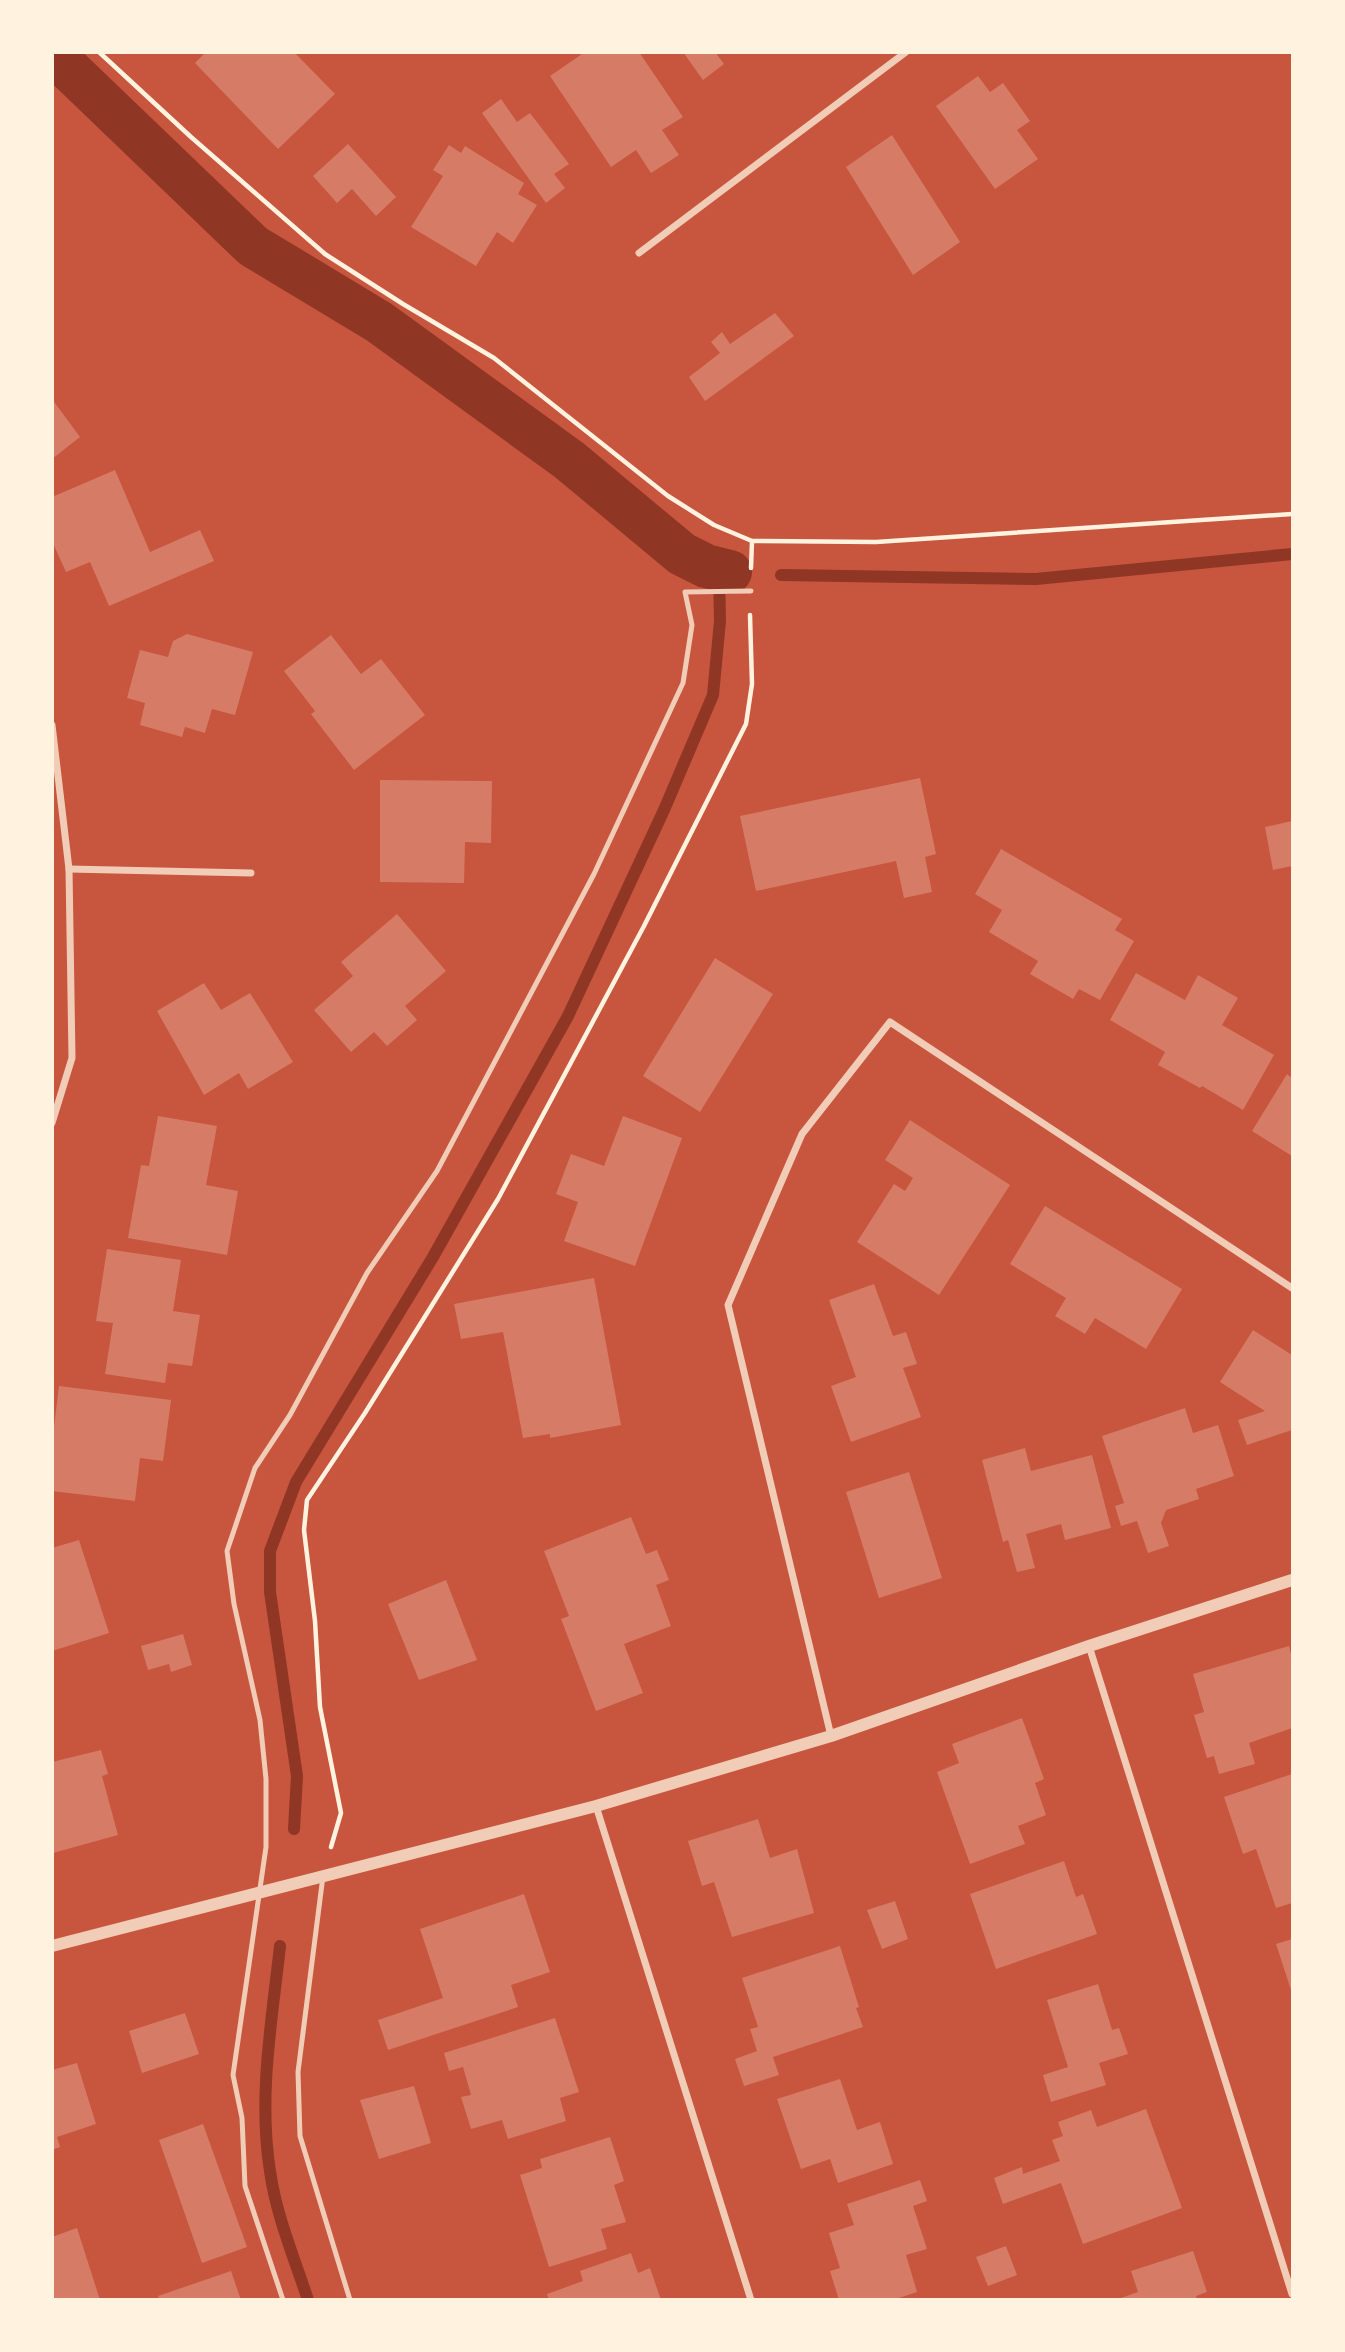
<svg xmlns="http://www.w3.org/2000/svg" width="1345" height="2352" viewBox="0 0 1345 2352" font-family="Cabin,sans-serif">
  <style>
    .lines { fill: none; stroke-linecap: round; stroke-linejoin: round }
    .stream { stroke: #8f3625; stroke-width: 12 }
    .canal { stroke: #8f3625; stroke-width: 44 }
    .building { fill: #d67c66 }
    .path { stroke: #fff3e0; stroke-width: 4.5 }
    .service { stroke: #f1ccb7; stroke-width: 5 }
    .minor { stroke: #f1ccb7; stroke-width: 7 }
    .tertiary { stroke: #f1ccb7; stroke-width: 12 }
  </style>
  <rect width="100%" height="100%" fill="#c8553d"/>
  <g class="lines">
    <g class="stream">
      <polyline points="781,575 1036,579 1292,554"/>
      <polyline points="294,1829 297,1776 270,1592 270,1551 296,1482 433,1257 568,1016 664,810 713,695 720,621 719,571"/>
      <path d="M280 1946C272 2020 258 2096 270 2171 276 2215 294 2257 308 2300"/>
    </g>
    <polyline class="canal" points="52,53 253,246 379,322 569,460 682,554 706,566 730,572"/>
  </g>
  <g class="building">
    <polygon points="206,52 294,52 335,94 278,149 195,63"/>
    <polygon points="585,52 639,52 683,117 662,130 679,155 651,173 636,150 611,167 550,76"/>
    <polygon points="683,52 715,52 724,64 703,80"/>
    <polygon points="978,76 990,92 1003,83 1030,121 1017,130 1038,159 995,189 936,106"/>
    <polygon points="501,99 517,122 530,113 569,164 554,174 565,188 546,203 482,113"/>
    <polygon points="892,135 960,242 913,275 846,167"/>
    <polygon points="348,144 396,197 376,216 352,189 337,203 313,176"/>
    <polygon points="449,145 461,153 465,146 524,183 518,194 537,205 513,243 497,232 476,266 411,227 443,176 433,170"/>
    <polygon points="775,313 794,336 705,401 689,377 720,353 711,342 722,332 730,344"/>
    <polygon points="52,399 80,437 52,459"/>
    <polygon points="115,470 150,552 200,530 214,561 109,606 90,562 66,572 52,541 52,497"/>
    <polygon points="187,634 253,652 235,715 212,709 205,733 185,727 182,737 140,725 145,703 127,698 140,650 168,657 173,641"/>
    <polygon points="331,635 361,674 381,659 425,715 354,770 311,714 315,711 284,671"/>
    <polygon points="920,778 936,854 925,857 932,892 904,898 896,861 756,891 740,816"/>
    <polygon points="380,780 492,781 491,843 465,842 464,883 380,882"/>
    <polygon points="1292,821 1292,866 1273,870 1265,827"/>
    <polygon points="1001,849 1122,919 1115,930 1134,941 1100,1000 1079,989 1073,999 1030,974 1038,961 989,932 1002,910 975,894"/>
    <polygon points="397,914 446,971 405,1006 417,1020 387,1046 374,1032 351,1052 314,1010 353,976 341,962"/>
    <polygon points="715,958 773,994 700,1112 643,1076"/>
    <polygon points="1136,973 1185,1000 1198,975 1238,998 1222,1025 1274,1055 1243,1110 1202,1086 1200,1088 1158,1065 1165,1052 1110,1020"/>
    <polygon points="204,983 221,1010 250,993 293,1062 248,1089 239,1073 204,1095 157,1011"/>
    <polygon points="1287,1074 1292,1078 1292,1156 1252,1131"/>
    <polygon points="158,1116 217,1126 206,1185 238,1191 227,1255 128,1238 141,1165 149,1166"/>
    <polygon points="623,1116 682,1138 635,1266 564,1241 578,1202 556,1194 571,1154 604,1166"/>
    <polygon points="910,1120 1010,1185 939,1295 857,1242 894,1184 905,1191 913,1178 885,1160"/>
    <polygon points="1045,1206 1182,1289 1146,1349 1095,1318 1085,1334 1055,1316 1066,1298 1010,1264"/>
    <polygon points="107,1249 181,1260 173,1311 200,1315 192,1366 168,1363 165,1383 105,1374 113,1323 96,1321"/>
    <polygon points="594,1278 621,1425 550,1438 550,1434 523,1438 503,1332 461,1339 454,1304"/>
    <polygon points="874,1284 893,1336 906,1332 917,1364 903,1368 921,1417 851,1442 831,1386 856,1377 829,1300"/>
    <polygon points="1253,1330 1292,1355 1292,1430 1247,1445 1238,1420 1265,1411 1220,1382"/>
    <polygon points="59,1386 171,1400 163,1461 140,1458 135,1501 52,1491 52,1443"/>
    <polygon points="1185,1408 1193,1433 1218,1425 1234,1476 1196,1489 1199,1499 1166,1510 1161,1523 1169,1546 1148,1553 1137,1521 1121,1526 1115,1506 1124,1503 1102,1436"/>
    <polygon points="1025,1448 1031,1471 1092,1455 1111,1528 1065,1540 1061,1524 1026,1534 1035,1568 1017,1572 1008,1540 1003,1542 982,1460"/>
    <polygon points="909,1472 942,1578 879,1598 846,1492"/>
    <polygon points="631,1517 646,1554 657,1550 669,1580 656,1585 671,1626 624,1644 643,1693 596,1711 561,1619 569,1616 544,1551"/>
    <polygon points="79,1540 109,1633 52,1651 52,1548"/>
    <polygon points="446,1580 477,1660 419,1680 388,1604"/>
    <polygon points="183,1634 192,1665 171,1672 169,1664 148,1670 141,1646"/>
    <polygon points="1289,1646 1292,1658 1292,1728 1249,1743 1255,1764 1219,1774 1214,1756 1207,1758 1194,1715 1204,1712 1193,1674"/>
    <polygon points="1022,1718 1044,1779 1035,1783 1046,1815 1018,1826 1025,1844 970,1864 937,1772 959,1763 952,1744"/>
    <polygon points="101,1750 108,1774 102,1776 118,1835 53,1853 52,1762"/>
    <polygon points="1292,1774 1292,1903 1276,1908 1256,1849 1243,1854 1224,1797"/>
    <polygon points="758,1819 770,1858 797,1849 814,1913 732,1937 714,1882 702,1886 688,1841"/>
    <polygon points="1064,1861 1076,1897 1083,1894 1097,1934 996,1969 970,1894"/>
    <polygon points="524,1894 550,1972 511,1985 518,2007 388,2050 378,2020 443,1998 420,1929"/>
    <polygon points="895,1901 908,1939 882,1949 867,1910"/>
    <polygon points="1292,1939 1292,1993 1276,1944"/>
    <polygon points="840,1946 859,2007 856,2008 863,2027 773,2057 779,2075 744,2086 735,2059 757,2051 750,2029 758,2027 742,1978"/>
    <polygon points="1098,1984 1112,2030 1119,2028 1128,2054 1099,2063 1106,2085 1051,2102 1043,2075 1068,2067 1047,2000"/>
    <polygon points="185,2013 199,2054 142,2073 129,2031"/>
    <polygon points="555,2018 579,2092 560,2098 566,2121 508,2139 502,2120 471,2129 461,2097 471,2095 463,2067 449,2071 444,2053"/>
    <polygon points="77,2063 96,2124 57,2137 60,2147 52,2150 52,2070"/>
    <polygon points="840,2079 857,2130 880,2122 893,2164 838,2183 830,2159 801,2169 777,2099"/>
    <polygon points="414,2086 431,2143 379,2159 360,2100"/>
    <polygon points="1146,2109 1182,2208 1083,2244 1061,2183 1003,2204 994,2178 1022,2167 1023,2174 1060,2161 1052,2140 1063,2136 1058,2122 1091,2110 1097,2127"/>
    <polygon points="203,2124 247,2247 202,2263 159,2140"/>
    <polygon points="610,2137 624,2181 614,2185 626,2222 601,2229 607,2249 549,2267 520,2175 542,2168 540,2159"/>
    <polygon points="920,2180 927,2201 913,2206 927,2249 906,2255 917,2292 893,2300 839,2300 830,2271 840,2268 829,2233 854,2225 847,2204"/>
    <polygon points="77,2228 100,2300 52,2300 52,2237"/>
    <polygon points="1006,2246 1017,2275 988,2286 976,2257"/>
    <polygon points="1193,2251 1207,2292 1196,2296 1197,2300 1115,2300 1138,2292 1131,2271"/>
    <polygon points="631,2253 638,2273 650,2268 661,2300 549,2300 547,2294 583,2281 580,2271"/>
    <polygon points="231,2271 241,2300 160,2300 158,2296"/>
  </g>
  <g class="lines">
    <g class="path">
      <polyline points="99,52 191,137 325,254 403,304 494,358 668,496 714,525 752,541 876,542 1292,514"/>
      <polyline points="751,568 752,541"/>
      <polyline points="331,1847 341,1813 320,1707 315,1621 304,1530 307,1500 365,1413 498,1199 644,926 746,724 752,684 750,615"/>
    </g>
    <g class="service">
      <polyline points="323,1876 298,2072 300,2136 350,2300"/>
      <polyline points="283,2300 245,2186 242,2118 233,2075 266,1847 266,1779 260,1720 234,1604 227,1551 255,1468 290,1415 367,1273 437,1171 594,874 683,683 692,625 685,592 751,591"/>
    </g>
    <g class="minor">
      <polyline points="639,253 906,52"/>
      <polyline points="52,725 69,869 72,1058 52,1123"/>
      <polyline points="69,869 251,873"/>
      <polyline points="1089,1646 1292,2294"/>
      <polyline points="831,1736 728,1305 802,1134 890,1022 1292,1288"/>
      <polyline points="596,1806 751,2300"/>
    </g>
    <polyline class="tertiary" points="52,1946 596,1806 831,1736 1089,1646 1292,1580"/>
  </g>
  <rect width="1345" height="2352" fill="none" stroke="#fff3e0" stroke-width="108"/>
</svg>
